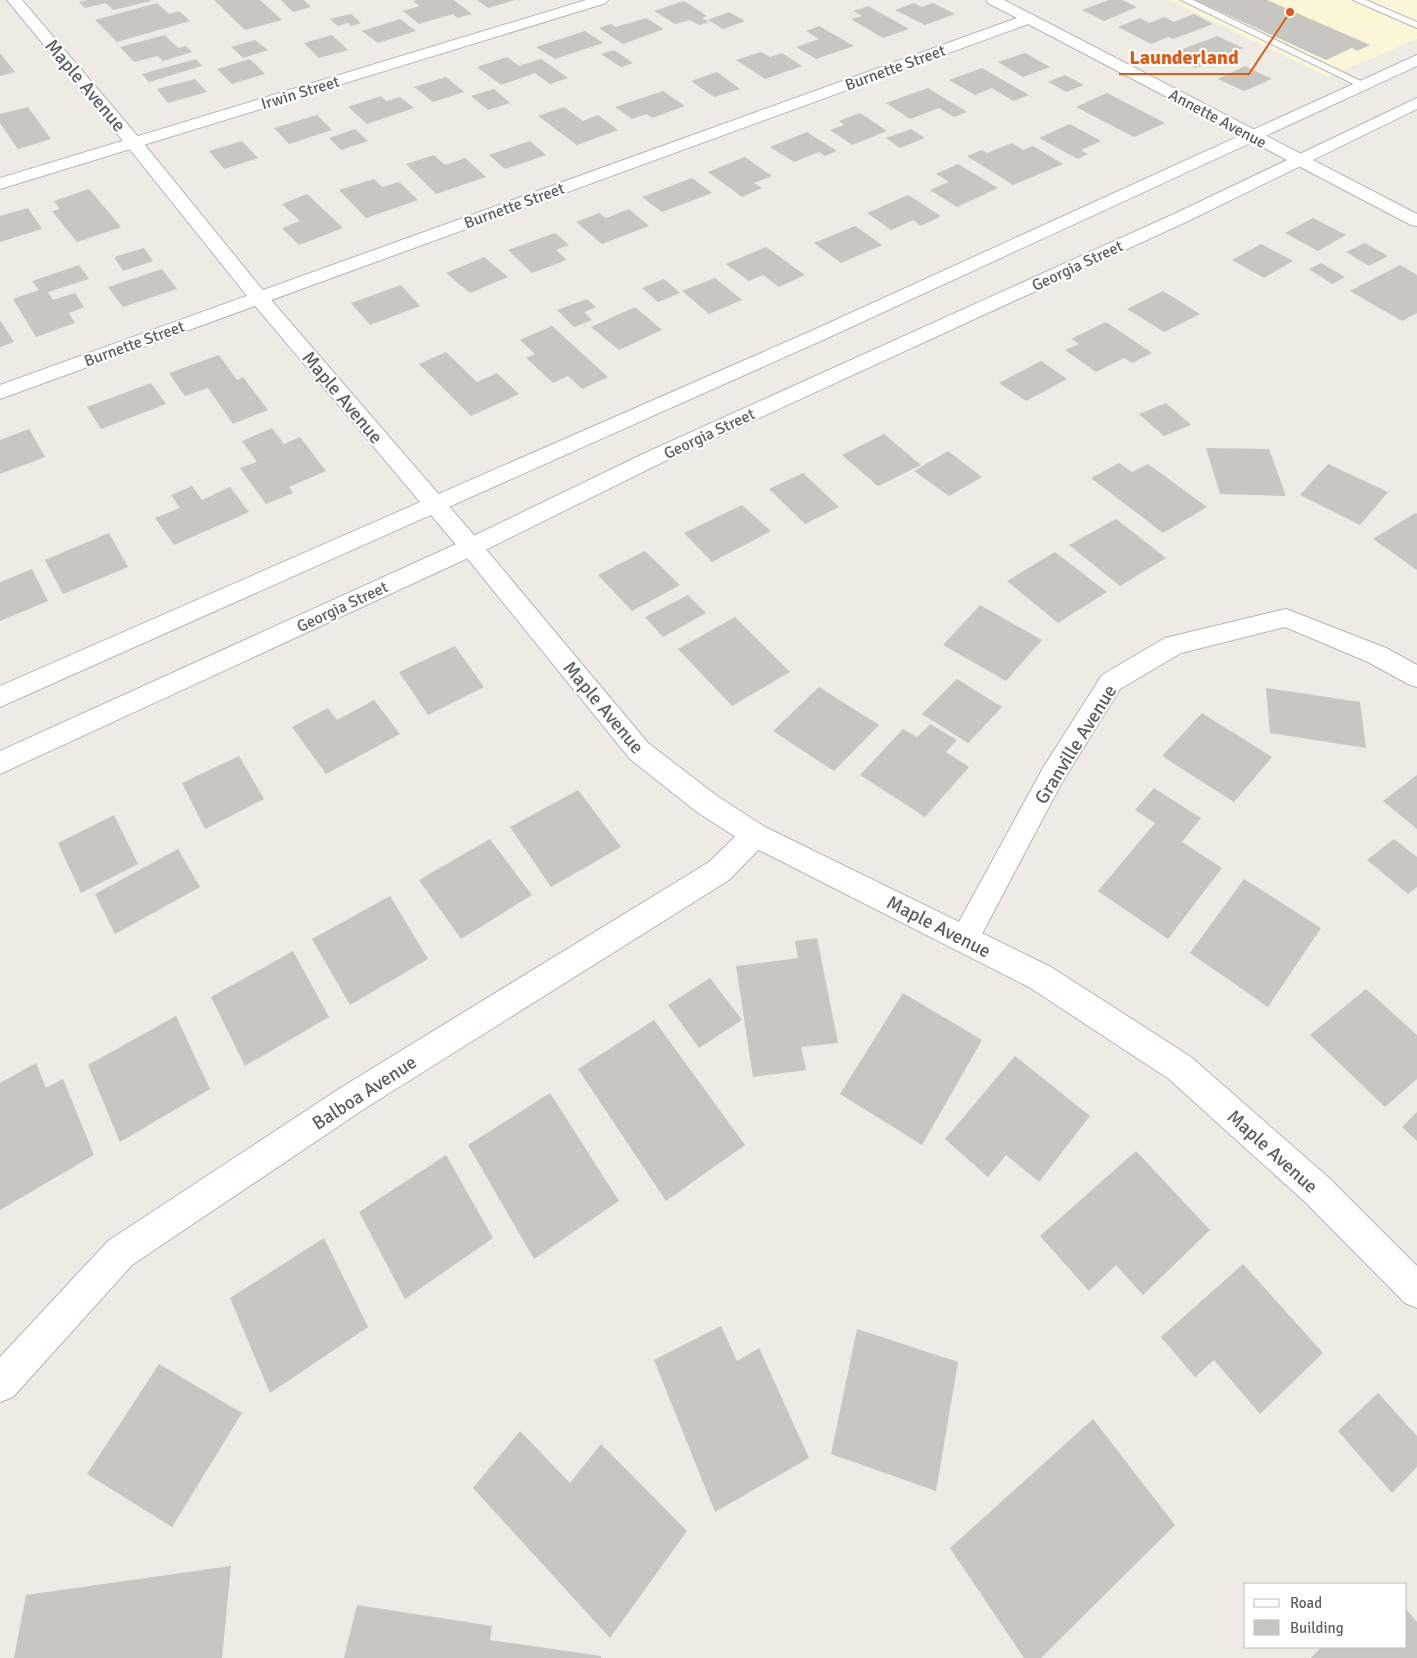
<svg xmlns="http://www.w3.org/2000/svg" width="1417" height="1658" viewBox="0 0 1417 1658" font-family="Signika,sans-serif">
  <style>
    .commercial { fill: #fcf6d9 }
    .building { fill: #c8c6c0 }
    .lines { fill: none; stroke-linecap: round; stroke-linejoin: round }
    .service-casing { stroke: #b4b5ba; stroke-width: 2 }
    .minor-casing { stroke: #b4b5ba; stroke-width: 2 }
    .tertiary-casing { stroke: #b4b5ba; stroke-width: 2 }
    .secondary-casing { stroke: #b5b7bd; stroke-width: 2 }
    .service { fill: #fff; fill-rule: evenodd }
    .minor { fill: #fff; fill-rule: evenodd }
    .tertiary { fill: #fff; fill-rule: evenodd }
    .secondary { fill: #fff; fill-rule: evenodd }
    .labels { text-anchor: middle; stroke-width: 4.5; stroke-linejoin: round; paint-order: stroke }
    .far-street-label { font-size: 16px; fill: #5b5e63; stroke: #fff }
    .street-label { font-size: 19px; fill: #5b5e63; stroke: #fff }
    .leader { fill: none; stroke: #e15910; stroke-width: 2 }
    .callout-dot { fill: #e15910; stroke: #fff; stroke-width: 2 }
    .callout-label { font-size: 20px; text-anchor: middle; font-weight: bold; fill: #e15910; stroke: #fff; stroke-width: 4.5; stroke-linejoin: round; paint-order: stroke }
  </style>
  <rect width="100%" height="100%" fill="#edebe3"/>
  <polygon class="commercial" points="1169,0 1417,0 1417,39 1328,77"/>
  <g class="building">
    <polygon points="88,0 150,0 151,1 113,10 106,3 85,8 79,2"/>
    <polygon points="214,0 260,0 282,20 245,30"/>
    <polygon points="281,0 304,0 311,7 293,12"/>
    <polygon points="418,0 454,0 472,14 457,18 453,14 419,24 403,11 420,6 413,1"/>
    <polygon points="477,0 515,0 488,8"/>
    <polygon points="1109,0 1122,0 1137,7 1104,21 1082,10"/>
    <polygon points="1195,0 1267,0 1370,45 1357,51 1352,48 1326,60"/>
    <polygon points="684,1 707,16 702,18 709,22 699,25 690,20 675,24 654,11"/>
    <polygon points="157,3 169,14 179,11 190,21 117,42 95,20"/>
    <polygon points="914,3 922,7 933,3 955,14 925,25 895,10"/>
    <polygon points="868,6 909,29 883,38 851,19 862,16 853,11"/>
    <polygon points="729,12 745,21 723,29 708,20"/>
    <polygon points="351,14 361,23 351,26 348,23 338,26 330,19"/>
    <polygon points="1194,14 1213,24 1173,39 1168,37 1151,44 1118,27 1140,18 1149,23 1164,17 1174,22"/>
    <polygon points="646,18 664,29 623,44 599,28 611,24 616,27"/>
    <polygon points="400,19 416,31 378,43 362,31"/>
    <polygon points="819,26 854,46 816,59 796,47 819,39 806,31"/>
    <polygon points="585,31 603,43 555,59 536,47"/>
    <polygon points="165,35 178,48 186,46 192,52 163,61 158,56 134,62 120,47"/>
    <polygon points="332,35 348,50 319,58 304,43"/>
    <polygon points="1217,36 1243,48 1195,68 1170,54"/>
    <polygon points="255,40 268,50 243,58 231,47"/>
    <polygon points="614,50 633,63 621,67 601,54"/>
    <polygon points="761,52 770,57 782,53 802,66 765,79 736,60"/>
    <polygon points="1025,53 1050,67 1023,77 998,62"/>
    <polygon points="0,54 1,54 15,72 0,76"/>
    <polygon points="507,57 519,66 541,59 568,78 550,84 535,73 501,85 477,67"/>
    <polygon points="196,59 202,66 149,82 142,74"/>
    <polygon points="250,59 265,74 232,84 217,69"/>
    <polygon points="1245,66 1272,79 1244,91 1218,79"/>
    <polygon points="982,68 1029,95 1013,101 992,88 975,95 949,80"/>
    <polygon points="717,72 740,89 714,97 691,81"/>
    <polygon points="1065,75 1084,85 1066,92 1048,82"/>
    <polygon points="446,77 464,92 433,102 414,87"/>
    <polygon points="195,79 207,92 168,103 157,89"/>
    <polygon points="928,88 967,112 954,117 939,108 910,119 886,103"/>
    <polygon points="494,89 510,103 488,110 471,96"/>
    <polygon points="663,91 685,106 652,118 647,114 632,119 615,107"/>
    <polygon points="1107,93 1165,123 1134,137 1076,107"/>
    <polygon points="381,96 386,101 400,97 414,108 367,124 348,107"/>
    <polygon points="28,107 51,139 18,149 0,123 0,114"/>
    <polygon points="564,107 583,121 598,115 618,130 577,145 538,116"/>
    <polygon points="860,113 887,131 852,145 830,130 844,125 839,121"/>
    <polygon points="317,115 332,130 289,144 274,128"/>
    <polygon points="1070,124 1101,141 1081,150 1088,154 1078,159 1039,138"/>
    <polygon points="355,129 368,141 341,150 329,138"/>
    <polygon points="911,129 925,138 900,148 886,138"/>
    <polygon points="807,132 837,151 825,156 819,152 794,162 770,147"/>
    <polygon points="242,141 258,158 224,169 209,151"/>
    <polygon points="530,141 546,155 505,169 489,155"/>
    <polygon points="1012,143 1023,150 1033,146 1063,164 1013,185 967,156 982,150 987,153"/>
    <polygon points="434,155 445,165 465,158 486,177 436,194 406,164"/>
    <polygon points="745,157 772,176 754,183 762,188 742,197 708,172"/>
    <polygon points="958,164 998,188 957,207 930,190 949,182 936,174"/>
    <polygon points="692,178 712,193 662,212 642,197"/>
    <polygon points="374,179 382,187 399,182 418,200 366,218 339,190"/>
    <polygon points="89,189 121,227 77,242 52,211 60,209 54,201"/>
    <polygon points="307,194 343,228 299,245 282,228 300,221 282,204"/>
    <polygon points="908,195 941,216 921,226 913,220 891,230 867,213"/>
    <polygon points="28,208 42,229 0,242 0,216"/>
    <polygon points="629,209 649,226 602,244 576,222 599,213 606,218"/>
    <polygon points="1313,218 1346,235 1318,251 1285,233"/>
    <polygon points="855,226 882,245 841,263 814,243"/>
    <polygon points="555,233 569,245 556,250 567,260 532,273 508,250"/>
    <polygon points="1365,243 1388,256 1369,266 1346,252"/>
    <polygon points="1261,244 1293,261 1264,278 1232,260"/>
    <polygon points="766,247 805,275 779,287 763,275 749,281 726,264"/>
    <polygon points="144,248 153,261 123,271 114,257"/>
    <polygon points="484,257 508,277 470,293 446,273"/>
    <polygon points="1321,263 1345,277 1332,284 1309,269"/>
    <polygon points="79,265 89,279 48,292 53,300 75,293 84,307 69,313 75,323 36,337 13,299 39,290 32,281"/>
    <polygon points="1400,265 1417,275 1417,313 1402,321 1350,291"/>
    <polygon points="162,269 177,289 123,307 108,287"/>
    <polygon points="715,278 742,300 709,314 682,291"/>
    <polygon points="664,279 680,293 658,302 642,288"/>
    <polygon points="401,285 420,306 370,325 351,303"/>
    <polygon points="1163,291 1200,314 1164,332 1127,309"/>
    <polygon points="587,299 596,307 584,312 592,320 574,327 557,310"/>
    <polygon points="635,307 662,330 619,350 591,327"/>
    <polygon points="0,320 14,342 0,347"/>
    <polygon points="1106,322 1152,353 1132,363 1124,358 1096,372 1065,350 1079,344 1071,339"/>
    <polygon points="552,326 608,377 582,389 568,376 553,383 526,358 535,354 520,340"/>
    <polygon points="446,352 477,382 497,373 519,394 471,416 419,364"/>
    <polygon points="219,355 237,380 243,377 268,410 233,424 208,388 185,396 169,373"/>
    <polygon points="1041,361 1067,379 1026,401 999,383"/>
    <polygon points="151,383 166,404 101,429 87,407"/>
    <polygon points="1166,403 1191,425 1164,436 1139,414"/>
    <polygon points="272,428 284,444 300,437 326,471 289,487 293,493 266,504 240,468 257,462 242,441"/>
    <polygon points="29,429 45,457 0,474 0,440"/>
    <polygon points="884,434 921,465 878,486 842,455"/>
    <polygon points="1206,448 1269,449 1286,496 1220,494"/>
    <polygon points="948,451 982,477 949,496 914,471"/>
    <polygon points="1119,463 1132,472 1148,464 1207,507 1163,533 1091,478"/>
    <polygon points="1328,464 1388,492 1360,525 1300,495"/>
    <polygon points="803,473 839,507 805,524 769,489"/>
    <polygon points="192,486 202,500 230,487 249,512 174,545 155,518 180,508 171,495"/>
    <polygon points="742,505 771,531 712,562 684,533"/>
    <polygon points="1415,513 1417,514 1417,570 1373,539"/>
    <polygon points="1116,519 1166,558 1120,586 1069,545"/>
    <polygon points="109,533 128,567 63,594 45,560"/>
    <polygon points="645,551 680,585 632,611 598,575"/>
    <polygon points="1055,552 1107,592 1058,623 1007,581"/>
    <polygon points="32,569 48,601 0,621 0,582"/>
    <polygon points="688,595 706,613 663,637 645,617"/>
    <polygon points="980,605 1042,640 1006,681 943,645"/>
    <polygon points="735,617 790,672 732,706 678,649"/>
    <polygon points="455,646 484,687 428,715 399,672"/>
    <polygon points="957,679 1002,707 968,743 922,714"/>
    <polygon points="819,687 879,725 834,771 773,731"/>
    <polygon points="1266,688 1360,702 1366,748 1270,733"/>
    <polygon points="374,700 400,734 326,774 292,727 328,708 337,720"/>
    <polygon points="1202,713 1272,757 1234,802 1162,756"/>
    <polygon points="930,724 957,740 946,752 969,767 925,817 860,775 903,729 917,737"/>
    <polygon points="239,756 264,799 205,829 182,783"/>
    <polygon points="1417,775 1417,829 1383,801"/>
    <polygon points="1154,788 1201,818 1182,842 1222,868 1168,939 1098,891 1155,823 1135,810"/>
    <polygon points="578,790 621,847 551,887 510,827"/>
    <polygon points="114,815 138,864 81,893 58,843"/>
    <polygon points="490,839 532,895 461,939 419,880"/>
    <polygon points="1394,839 1417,857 1417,887 1408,894 1367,860"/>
    <polygon points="178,849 200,887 115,934 95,894"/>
    <polygon points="1244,879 1321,928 1268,1007 1190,953"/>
    <polygon points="390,896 428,959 350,1005 312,939"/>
    <polygon points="817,938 838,1043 801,1047 806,1070 753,1077 736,966 798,958 795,941"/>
    <polygon points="293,951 329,1017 245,1066 211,997"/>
    <polygon points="710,978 742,1020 699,1048 668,1005"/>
    <polygon points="1366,989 1417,1035 1417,1079 1385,1107 1310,1035"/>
    <polygon points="903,993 982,1040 922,1145 840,1094"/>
    <polygon points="176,1016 210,1089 120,1142 88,1065"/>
    <polygon points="654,1020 745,1145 666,1201 578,1069"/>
    <polygon points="1015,1056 1090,1116 1039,1182 1006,1155 988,1177 945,1139"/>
    <polygon points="36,1063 46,1088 63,1079 94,1155 0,1210 0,1083"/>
    <polygon points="550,1093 619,1201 534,1259 468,1145"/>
    <polygon points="1417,1112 1417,1141 1402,1127"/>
    <polygon points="1136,1151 1210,1230 1143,1295 1116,1265 1089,1291 1040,1236"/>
    <polygon points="446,1155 493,1238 405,1299 359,1212"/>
    <polygon points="324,1238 368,1327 270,1393 230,1298"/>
    <polygon points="1243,1264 1323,1353 1260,1414 1214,1360 1195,1377 1161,1337"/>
    <polygon points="721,1326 737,1361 759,1348 809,1458 715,1512 654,1360"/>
    <polygon points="857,1329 958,1362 936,1491 831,1454"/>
    <polygon points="159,1364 242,1413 172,1527 87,1474"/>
    <polygon points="1378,1393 1417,1436 1417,1467 1392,1493 1338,1431"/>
    <polygon points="1093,1419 1175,1525 1041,1658 1024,1658 950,1548"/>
    <polygon points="520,1431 570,1483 601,1444 687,1531 610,1638 473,1488"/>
    <polygon points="231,1566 222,1658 14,1658 26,1595"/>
    <polygon points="357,1605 492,1626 490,1640 601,1656 601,1658 344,1658"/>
    <polygon points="1406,1609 1417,1622 1417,1658 1311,1658 1321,1647 1406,1647"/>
  </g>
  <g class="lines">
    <defs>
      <g id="service">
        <polygon points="1181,0 1193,0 1369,85 1368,87 1360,87"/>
        <polygon points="1353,0 1366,0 1417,22 1417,28"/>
      </g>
      <g id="minor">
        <polygon points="586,0 608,0 606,3 0,189 0,178"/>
        <polygon points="986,0 1004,0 1417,214 1417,226 1411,225 1028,24 0,399 0,385 1017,18 988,3"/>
        <polygon points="1286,609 1386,648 1417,665 1417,687 1408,684 1368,662 1285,627 1181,653 1120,689 1061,784 975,947 965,951 955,947 950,938 955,929 1043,768 1102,675 1165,638"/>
        <polygon points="755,823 765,827 769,835 765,843 729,880 364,1109 132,1265 13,1397 0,1402 0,1357 108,1241 342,1087 709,862 745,827"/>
      </g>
      <polygon id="tertiary" points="7,0 22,0 140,139 266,294 479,541 648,743 717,796 765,827 1051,967 1191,1057 1329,1178 1417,1266 1417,1308 1405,1303 1305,1202 1169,1079 1029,987 745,843 697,812 630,759 463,553 252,302 128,147"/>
      <g id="secondary">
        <polygon points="1417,55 1417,66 823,340 0,707 0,686 809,332"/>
        <polygon points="1417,98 1417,109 1186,222 661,463 479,553 0,774 0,751 463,541 645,453 1174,214"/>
      </g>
    </defs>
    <use href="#service" class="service-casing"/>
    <use href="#minor" class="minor-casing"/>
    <use href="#tertiary" class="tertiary-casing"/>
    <use href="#secondary" class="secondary-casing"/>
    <use href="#service" class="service"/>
    <use href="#minor" class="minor"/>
    <use href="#tertiary" class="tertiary"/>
    <use href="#secondary" class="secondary"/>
  </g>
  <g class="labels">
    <g class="far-street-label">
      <text transform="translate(895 67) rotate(-20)" y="6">Burnette Street</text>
      <text transform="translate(300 92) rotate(-17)" y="6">Irwin Street</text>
      <text transform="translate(1218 118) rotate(28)" y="6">Annette Avenue</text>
      <text transform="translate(514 205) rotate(-20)" y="6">Burnette Street</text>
      <text transform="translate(1077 265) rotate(-25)" y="6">Georgia Street</text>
      <text transform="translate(134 343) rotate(-20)" y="6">Burnette Street</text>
      <text transform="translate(709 433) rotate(-25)" y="6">Georgia Street</text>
      <text transform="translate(342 606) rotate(-25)" y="6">Georgia Street</text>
    </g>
    <g class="street-label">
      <text transform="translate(86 85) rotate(50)" y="7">Maple Avenue</text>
      <text transform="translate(343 397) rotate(50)" y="7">Maple Avenue</text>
      <text transform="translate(604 707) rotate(50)" y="7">Maple Avenue</text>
      <text transform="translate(1075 744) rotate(-58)" y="7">Granville Avenue</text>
      <text transform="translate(939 926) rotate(27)" y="7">Maple Avenue</text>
      <text transform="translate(364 1092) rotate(-33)" y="7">Balboa Avenue</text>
      <text transform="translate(1273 1151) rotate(42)" y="7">Maple Avenue</text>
    </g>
  </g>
  <path class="leader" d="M1290 12L1249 74H1119"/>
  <circle class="callout-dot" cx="1290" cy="12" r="5"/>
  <g class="callout-label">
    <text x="1184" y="64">Launderland</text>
  </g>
  <rect x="1244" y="1583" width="162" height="65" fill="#ffffff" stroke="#bdbfc1"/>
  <rect x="1254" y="1599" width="25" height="8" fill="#ffffff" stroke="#bdbfc1"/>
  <text x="1290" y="1608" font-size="15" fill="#5b5e63">Road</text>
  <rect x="1254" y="1620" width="25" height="15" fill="#c8c6c0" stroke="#bdbfc1"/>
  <text x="1290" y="1633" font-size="15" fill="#5b5e63">Building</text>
</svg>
